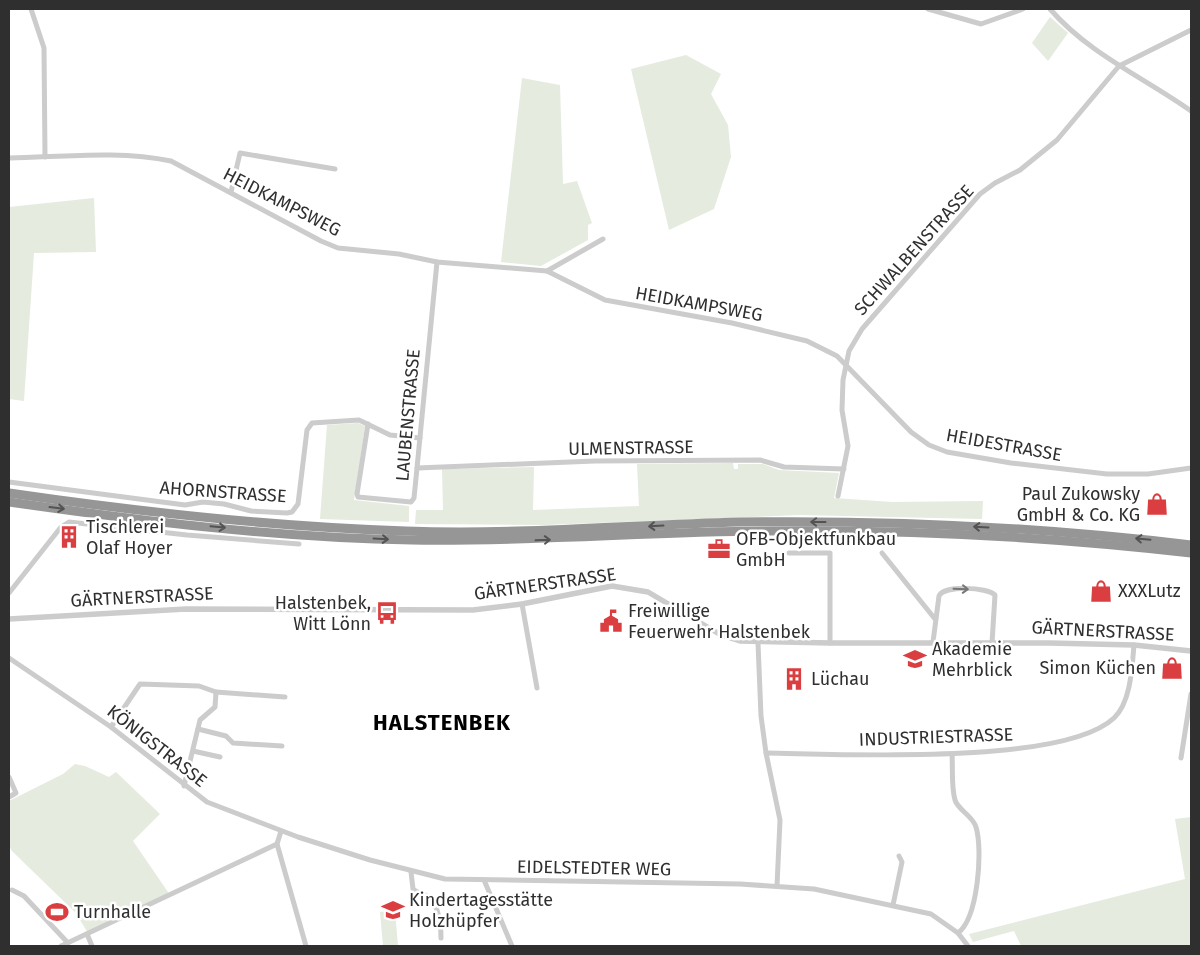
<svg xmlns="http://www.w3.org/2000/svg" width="1200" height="955" viewBox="0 0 1200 955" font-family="'Fira Sans',sans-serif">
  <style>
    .green { fill: #e5ebde }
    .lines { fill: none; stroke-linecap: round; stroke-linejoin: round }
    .minor { stroke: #ccc; stroke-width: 5 }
    .tertiary { stroke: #ccc; stroke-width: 5.5 }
    .motorway { stroke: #969696; stroke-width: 9 }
    .oneway { stroke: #535353 }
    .oneway2 { stroke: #767676 }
    .labels { text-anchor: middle; stroke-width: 5; stroke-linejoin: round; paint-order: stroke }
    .street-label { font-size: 18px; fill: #2f2f2f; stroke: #fff }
    .poi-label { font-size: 18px; fill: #2f2f2f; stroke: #fff; text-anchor: start }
    .district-label { font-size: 22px; font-weight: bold; letter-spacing: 1px; fill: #000; stroke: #fff }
  </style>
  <rect width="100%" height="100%" fill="#fff"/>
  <g class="green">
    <polygon points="1050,17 1068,33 1048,61 1032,43"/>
    <polygon points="686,55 721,74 711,94 728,125 731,157 714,209 669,230 631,69"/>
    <polygon points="522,78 560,85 563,184 577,181 592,223 588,225 588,240 541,266 501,262"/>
    <polygon points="94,198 96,252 34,253 24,401 9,399 9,207"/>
    <polygon points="358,423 365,426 354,500 409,506 409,522 320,519 327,425"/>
    <polygon points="733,463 734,469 738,469 738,464 763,464 779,470 839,473 834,498 892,502 983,501 982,519 799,515 545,525 415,524 416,510 443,510 442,469 534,467 533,510 639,506 637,464"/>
    <polygon points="75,764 85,766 109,777 116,772 160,814 133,841 170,895 88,933 80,920 81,918 12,851 9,846 9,801 63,774"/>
    <polygon points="1191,817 1191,946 1021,946 1014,931 973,942 969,934 1185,879 1175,819"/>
    <polygon points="395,910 398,946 383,946 380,912"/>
  </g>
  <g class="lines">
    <g class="minor">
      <polyline points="31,9 44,48 45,157"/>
      <polyline points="928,9 981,24 1023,9"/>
      <path d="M1050 9C1089 54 1143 77 1191 111"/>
      <path d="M9 158C62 157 119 150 171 161L321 241 338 248 399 254 437 262 547 271 605 300 732 323 807 341 837 356 911 432 929 445 947 452 1011 463 1107 474H1148L1191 468"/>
      <polyline points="231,192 240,153 335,169"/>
      <polyline points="547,271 603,239"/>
      <polyline points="368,424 357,494 358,497 411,502 414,498 417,468 437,262"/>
      <polyline points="417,468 595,461 760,460 784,467 844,469"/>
      <polyline points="9,482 185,505 203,502 224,504 251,511 287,513 292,512 298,504 307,430 312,423 359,420 390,435 420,438"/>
      <polyline points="838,496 848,446 842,410 843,380 849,351 862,329 980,194 995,183 1020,170 1057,140 1119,66 1191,30"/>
      <polyline points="789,553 830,553 830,643"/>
      <polyline points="882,553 935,619"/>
      <polyline points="9,593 61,527 69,522 187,535 299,544"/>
      <polyline points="522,604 537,688"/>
      <path d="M933 642 939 596C944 585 987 587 995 595L992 643"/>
      <polyline points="758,643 761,716 766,753 780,820 777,886"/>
      <polyline points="9,658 111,727 207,802 298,837 370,860 445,879 740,884 814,889 931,914 958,933 968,946"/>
      <polyline points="111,727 140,684 199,686 216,692"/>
      <polyline points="198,729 226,736 233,743 282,746"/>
      <polyline points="193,751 220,757"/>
      <path d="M766 753C840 754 1063 766 1114 718 1131 702 1132 667 1134 645"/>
      <path d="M952 754C953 768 951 786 955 800 958 810 973 816 976 827 983 850 978 918 958 933"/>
      <polyline points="1181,758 1191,694"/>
      <polyline points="9,777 16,793 9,797"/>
      <polyline points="184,786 200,720 215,707 216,692 285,697"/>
      <polyline points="281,831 277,844 306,946"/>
      <path d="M411 872 413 889C417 893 422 893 427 896 439 903 441 926 441 938"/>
      <polyline points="484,880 512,946"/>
      <polyline points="12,890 24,896 68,943"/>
      <polyline points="893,905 902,862 899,856"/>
      <polyline points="87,934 92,946"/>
      <polyline points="61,946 277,844"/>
    </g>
    <polyline class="tertiary" points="9,619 186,609 473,610 522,604 612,586 648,592 721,635 740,641 830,643 1049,643 1134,645 1191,651"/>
    <g class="motorway">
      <path d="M9 493C140 512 273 527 406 531 517 535 628 525 739 522 890 520 1042 527 1191 545"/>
      <path d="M9 502C142 521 277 538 412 540 529 542 646 532 763 531 906 529 1050 537 1191 553"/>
    </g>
  </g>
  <defs><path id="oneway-shaft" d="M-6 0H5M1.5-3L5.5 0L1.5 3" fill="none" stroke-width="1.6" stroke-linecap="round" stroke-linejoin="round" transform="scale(1.25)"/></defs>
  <g class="oneway">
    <use href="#oneway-shaft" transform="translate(57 508) rotate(7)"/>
    <use href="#oneway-shaft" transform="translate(818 522) rotate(-180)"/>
    <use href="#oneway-shaft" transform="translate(656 526) rotate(177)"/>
    <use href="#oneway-shaft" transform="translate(218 527) rotate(5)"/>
    <use href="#oneway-shaft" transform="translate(981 527) rotate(-177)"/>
    <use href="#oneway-shaft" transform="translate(381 539) rotate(3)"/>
    <use href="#oneway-shaft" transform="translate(1143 539) rotate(-175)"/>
    <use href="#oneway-shaft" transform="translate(543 540) rotate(-2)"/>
  </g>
  <use class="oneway2" href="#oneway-shaft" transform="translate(961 589) rotate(2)"/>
  <defs>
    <symbol id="shop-bare" viewBox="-9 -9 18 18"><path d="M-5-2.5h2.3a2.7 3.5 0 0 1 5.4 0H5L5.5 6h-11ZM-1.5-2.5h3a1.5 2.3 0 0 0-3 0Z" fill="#da3e40" stroke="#fff" stroke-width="2.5" paint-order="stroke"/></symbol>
    <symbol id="building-bare" viewBox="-9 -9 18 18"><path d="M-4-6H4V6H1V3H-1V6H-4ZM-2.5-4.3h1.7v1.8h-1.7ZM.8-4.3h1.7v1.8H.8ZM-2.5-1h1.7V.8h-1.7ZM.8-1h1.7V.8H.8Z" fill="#da3e40" stroke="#fff" stroke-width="2.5" paint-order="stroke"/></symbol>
    <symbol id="office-bare" viewBox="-9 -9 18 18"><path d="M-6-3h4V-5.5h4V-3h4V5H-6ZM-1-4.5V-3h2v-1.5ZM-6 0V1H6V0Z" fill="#da3e40" stroke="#fff" stroke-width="2.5" paint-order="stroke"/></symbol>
    <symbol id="bus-bare" viewBox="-9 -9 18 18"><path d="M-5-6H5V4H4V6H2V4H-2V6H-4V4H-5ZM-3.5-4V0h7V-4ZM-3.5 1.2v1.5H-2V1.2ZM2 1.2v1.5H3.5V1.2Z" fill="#da3e40" stroke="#fff" stroke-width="2.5" paint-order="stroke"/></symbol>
    <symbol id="civic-bare" viewBox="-9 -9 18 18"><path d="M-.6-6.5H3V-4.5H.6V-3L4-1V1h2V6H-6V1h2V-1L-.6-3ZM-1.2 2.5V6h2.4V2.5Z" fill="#da3e40" stroke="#fff" stroke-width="2.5" paint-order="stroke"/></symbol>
    <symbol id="university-bare" viewBox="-9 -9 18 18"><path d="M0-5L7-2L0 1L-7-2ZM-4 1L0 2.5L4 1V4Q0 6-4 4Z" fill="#da3e40" stroke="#fff" stroke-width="2.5" paint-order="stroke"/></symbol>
    <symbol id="school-bare" viewBox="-9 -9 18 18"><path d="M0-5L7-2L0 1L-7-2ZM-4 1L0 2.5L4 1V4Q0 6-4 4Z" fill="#da3e40" stroke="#fff" stroke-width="2.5" paint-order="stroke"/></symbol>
    <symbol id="stadium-bare" viewBox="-9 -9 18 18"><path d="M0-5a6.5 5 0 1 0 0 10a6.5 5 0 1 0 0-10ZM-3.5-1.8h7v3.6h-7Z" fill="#da3e40" stroke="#fff" stroke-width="2.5" paint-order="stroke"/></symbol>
  </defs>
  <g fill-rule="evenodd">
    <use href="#shop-bare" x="1141" y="488" width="32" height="32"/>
    <use href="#building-bare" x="53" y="521" width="32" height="32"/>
    <use href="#office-bare" x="703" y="533" width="32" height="32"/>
    <use href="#shop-bare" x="1085" y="575" width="32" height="32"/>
    <use href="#bus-bare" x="371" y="597" width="32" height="32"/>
    <use href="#civic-bare" x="595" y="605" width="32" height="32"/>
    <use href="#university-bare" x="899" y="643" width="32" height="32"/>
    <use href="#shop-bare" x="1156" y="652" width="32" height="32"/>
    <use href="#building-bare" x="778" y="663" width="32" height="32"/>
    <use href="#school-bare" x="377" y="894" width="32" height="32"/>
    <use href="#stadium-bare" x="41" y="896" width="32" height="32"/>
  </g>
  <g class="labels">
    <g class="street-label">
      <text transform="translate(282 202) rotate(27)" y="6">HEIDKAMPSWEG</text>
      <text transform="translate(914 250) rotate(-48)" y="6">SCHWALBENSTRASSE</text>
      <text transform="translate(699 304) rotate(10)" y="6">HEIDKAMPSWEG</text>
      <text transform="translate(408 415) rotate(-85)" y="6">LAUBENSTRASSE</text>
      <text transform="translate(1004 445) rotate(10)" y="6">HEIDESTRASSE</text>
      <text transform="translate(631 448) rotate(-1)" y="6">ULMENSTRASSE</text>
      <text transform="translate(223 492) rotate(4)" y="6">AHORNSTRASSE</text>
      <text transform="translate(545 584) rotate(-8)" y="6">GÄRTNERSTRASSE</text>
      <text transform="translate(142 597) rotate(-3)" y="6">GÄRTNERSTRASSE</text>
      <text transform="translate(1103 631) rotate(3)" y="6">GÄRTNERSTRASSE</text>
      <text transform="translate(936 737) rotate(-2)" y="6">INDUSTRIESTRASSE</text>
      <text transform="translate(157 746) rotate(38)" y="6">KÖNIGSTRASSE</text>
      <text transform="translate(594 868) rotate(1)" y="6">EIDELSTEDTER WEG</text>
    </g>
    <g class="poi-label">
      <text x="1140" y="500" text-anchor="end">Paul Zukowsky<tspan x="1140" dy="21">GmbH &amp; Co. KG</tspan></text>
      <text x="86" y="533">Tischlerei<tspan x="86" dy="21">Olaf Hoyer</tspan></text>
      <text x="736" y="545">OFB-Objektfunkbau<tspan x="736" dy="21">GmbH</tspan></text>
      <text x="1118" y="597">XXXLutz</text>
      <text x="371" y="609" text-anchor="end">Halstenbek,<tspan x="371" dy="21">Witt Lönn</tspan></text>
      <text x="628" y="617">Freiwillige<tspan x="628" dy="21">Feuerwehr Halstenbek</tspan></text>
      <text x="932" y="655">Akademie<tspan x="932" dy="21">Mehrblick</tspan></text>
      <text x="1156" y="674" text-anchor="end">Simon Küchen</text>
      <text x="811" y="685">Lüchau</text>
      <text x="409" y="906">Kindertagesstätte<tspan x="409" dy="21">Holzhüpfer</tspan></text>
      <text x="74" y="918">Turnhalle</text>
    </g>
    <g class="district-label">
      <text x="442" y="730">HALSTENBEK</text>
    </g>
  </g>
  <rect width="1200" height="955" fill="none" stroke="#2f2f2f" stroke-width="20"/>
</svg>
